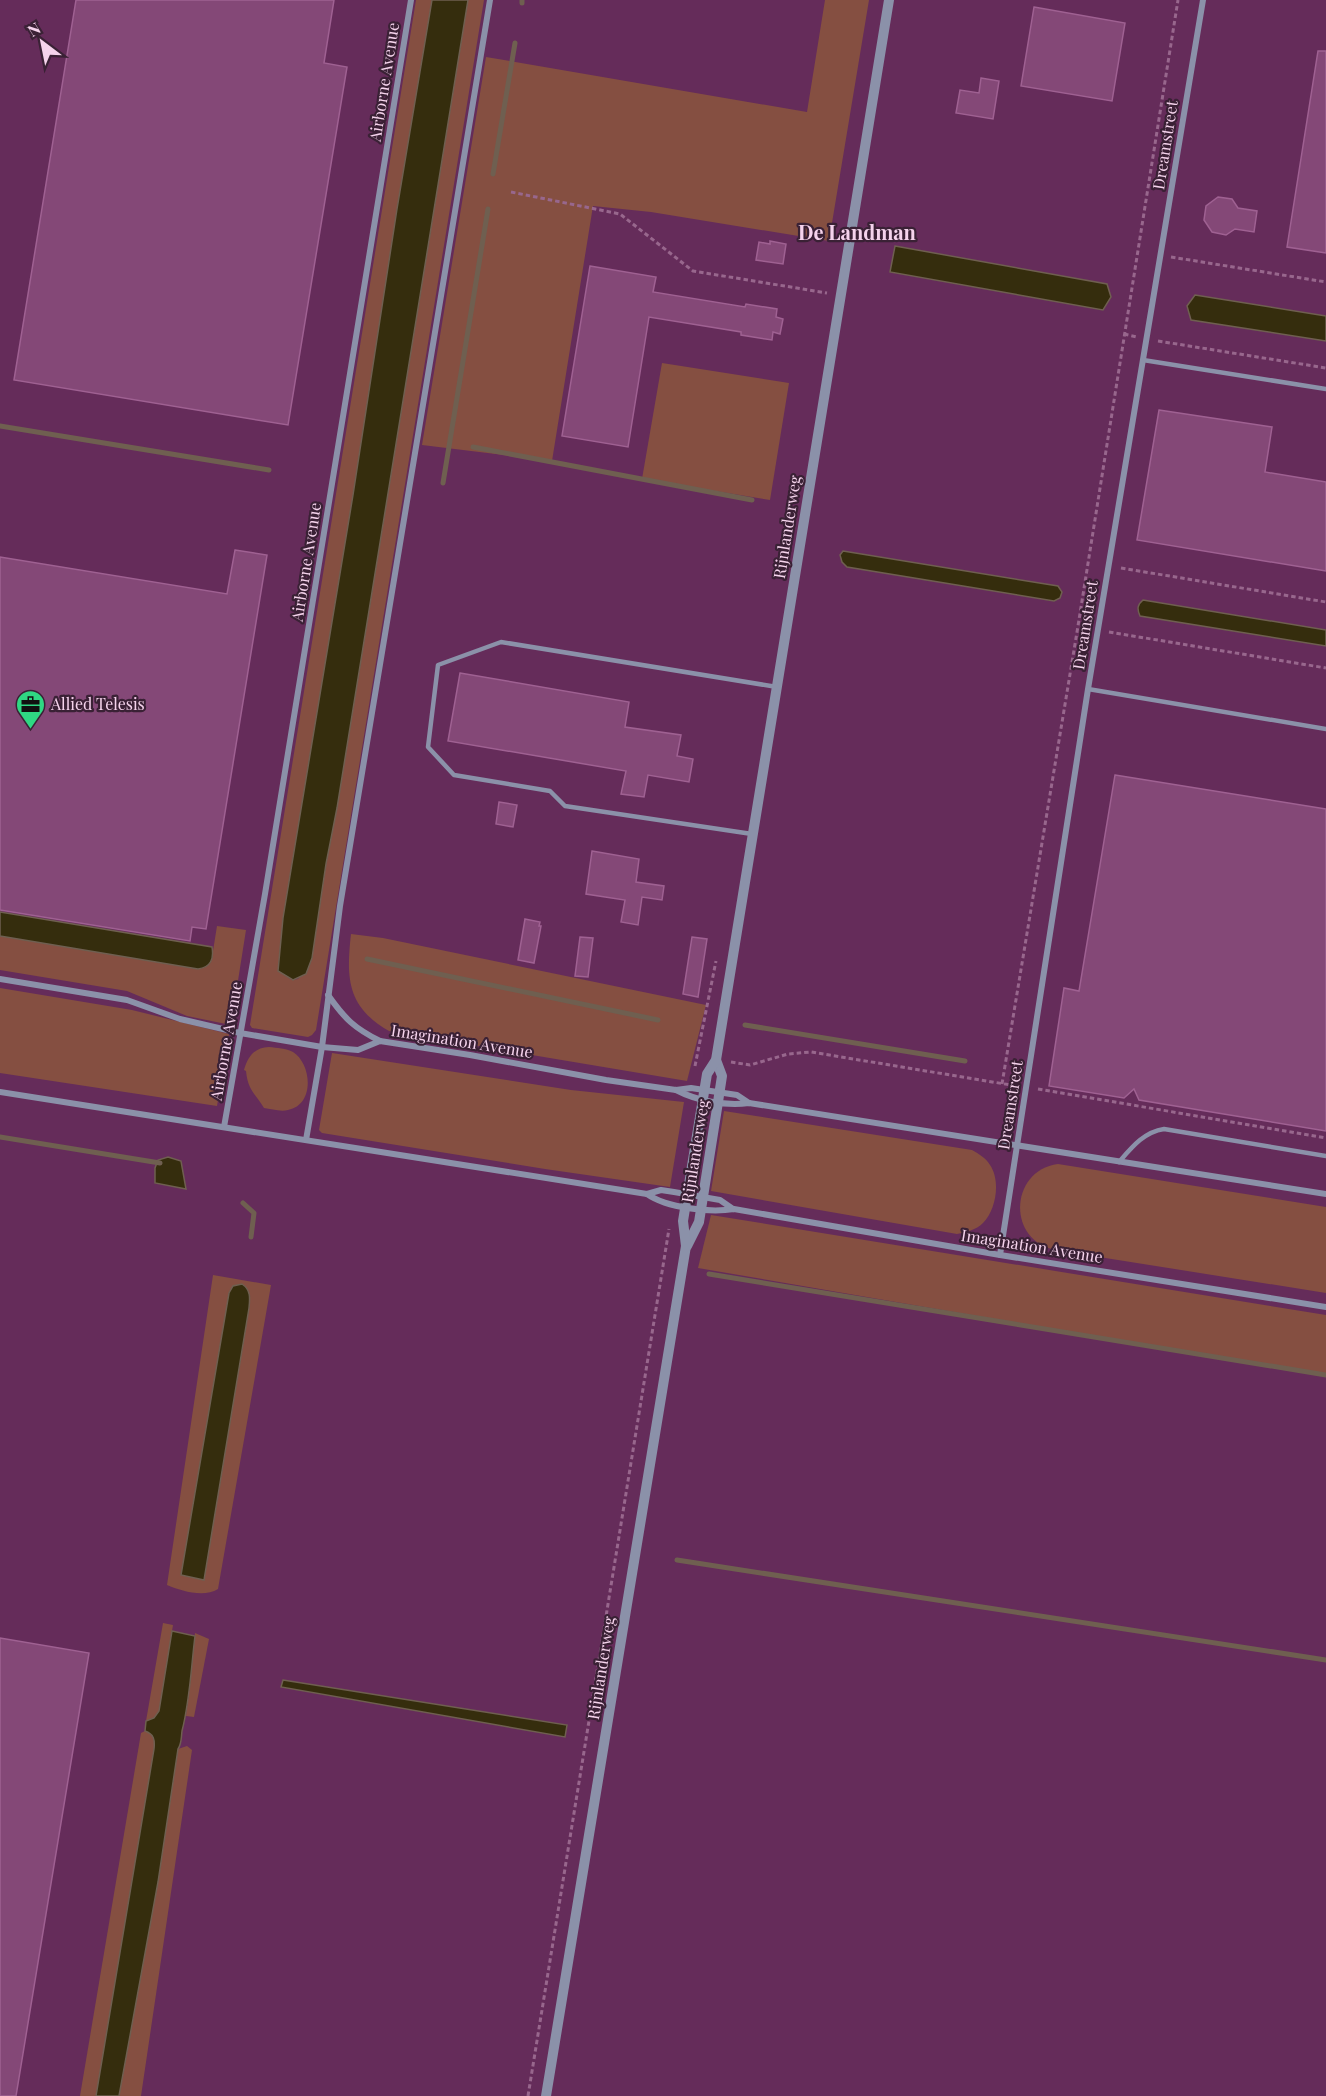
<svg xmlns="http://www.w3.org/2000/svg" width="1326" height="2096" viewBox="0 0 1326 2096" font-family="'Playfair Display',serif">
  <style>
    .green { fill: #854f41; fill-rule: evenodd }
    .water { fill: #352d0d; stroke: #6f5f50; stroke-width: 1.5 }
    .lines { fill: none; stroke-linecap: round; stroke-linejoin: round }
    .stream { stroke: #6f5f50; stroke-width: 5 }
    .building { fill: #844877; stroke: #9f6192; stroke-width: 1.5 }
    .path { stroke: #98678d; stroke-width: 3; stroke-dasharray: 4.5 3; stroke-linecap: butt }
    .service { stroke: #8b91a9; stroke-width: 4.5 }
    .minor { stroke: #8b91a9; stroke-width: 6 }
    .tertiary { stroke: #8b91a9; stroke-width: 10 }
    .labels { text-anchor: middle; stroke-width: 4.5; stroke-linejoin: round; paint-order: stroke }
    .street-label { font-size: 16px; fill: #f5d3ec; stroke: #3a2135 }
    .poi-label { font-size: 16px; fill: #f5d3ec; stroke: #3a2135; text-anchor: start }
    .quarter-label { font-size: 20px; font-weight: bold; fill: #f5d3ec; stroke: #3a2135 }
  </style>
  <rect width="100%" height="100%" fill="#652c5a"/>
  <g class="green">
    <polygon points="416,0 432,0 397,209 353,495 283,918 278,971 292,980 298,979 312,958 326,864 337,808 468,0 484,0 316,1030 312,1035 308,1037 252,1028 250,1025"/>
    <polygon points="825,0 869,0 829,241 651,212 593,206 552,461 422,445 486,57 807,112"/>
    <polygon points="662,363 789,383 770,500 642,479"/>
    <polygon points="217,926 246,930 231,1025 187,1016 127,991 0,970 0,936 198,969 213,951"/>
    <path d="M351 934 383 938 706 1005 687 1081 389 1031C347 1007 346 978 351 934Z"/>
    <polygon points="0,988 132,1010 229,1034 217,1106 0,1073"/>
    <path d="M269 1047C277 1048 286 1048 293 1052 312 1064 315 1105 288 1110 281 1112 271 1109 264 1108 255 1093 248 1091 246 1071L244 1070C248 1056 254 1048 269 1047Z"/>
    <polygon points="332,1053 571,1090 684,1102 670,1187 545,1169 322,1133 319,1130"/>
    <path d="M724 1111 972 1150C979 1154 986 1158 990 1165 1001 1181 996 1210 983 1223 976 1230 966 1232 957 1234L711 1191Z"/>
    <path d="M1058 1164 1326 1207V1293L1055 1250C1006 1240 1010 1170 1058 1164Z"/>
    <polygon points="711,1215 1326,1315 1326,1376 698,1268"/>
    <path d="M213 1275 271 1285 218 1589C204 1598 181 1591 167 1585ZM233 1286 250 1296 249 1308 204 1580 182 1575 229 1293Z"/>
    <polygon points="163,1623 173,1625 172,1631 159,1712 154,1718 146,1721"/>
    <polygon points="195,1633 209,1639 194,1717 186,1716"/>
    <path d="M145 1731C154 1734 155 1740 154 1749L96 2096H80L141 1733Z"/>
    <polygon points="187,1746 192,1750 141,2096 119,2096 158,1882 178,1749"/>
  </g>
  <g class="water">
    <polygon points="432,0 468,0 337,808 326,864 312,958 306,974 293,980 278,971 283,918 353,495 397,209"/>
    <polygon points="895,246 1107,284 1111,297 1103,310 890,272"/>
    <polygon points="1195,295 1326,316 1326,341 1191,320 1187,306"/>
    <polygon points="843,551 1058,586 1062,592 1060,598 1054,601 847,567 842,562 840,555"/>
    <path d="M1143 600 1326 630V646L1140 616C1137 609 1137 605 1143 600Z"/>
    <path d="M0 912 212 947C214 959 211 967 198 969L0 936Z"/>
    <polygon points="168,1157 181,1161 186,1189 155,1183 155,1168 158,1160"/>
    <path d="M242 1284C251 1290 250 1298 249 1308L204 1580 181 1575 229 1293 233 1286Z"/>
    <path d="M172 1631 195 1636C191 1668 190 1700 182 1731 181 1738 182 1743 178 1749L158 1882 119 2096H96L154 1749C155 1740 154 1734 145 1731L146 1721 154 1718 159 1711Z"/>
    <polygon points="283,1680 567,1725 565,1737 281,1687"/>
  </g>
  <g class="lines">
    <g class="stream">
      <polyline points="522,3 522,0"/>
      <polyline points="493,174 515,43"/>
      <polyline points="0,426 269,470"/>
      <polyline points="473,447 752,500"/>
      <polyline points="443,483 488,209"/>
      <polyline points="367,959 658,1020"/>
      <polyline points="745,1025 965,1061"/>
      <polyline points="0,1137 160,1163"/>
      <polyline points="243,1203 254,1213 251,1237"/>
      <polyline points="709,1274 1326,1375"/>
      <polyline points="677,1560 1326,1660"/>
    </g>
  </g>
  <g class="building">
    <polygon points="76,0 334,0 324,63 347,67 288,425 14,380"/>
    <polygon points="1034,7 1125,23 1112,101 1021,86"/>
    <polygon points="1318,51 1326,51 1326,253 1287,247"/>
    <polygon points="981,78 999,81 993,119 956,113 960,90 979,93"/>
    <polygon points="1218,197 1232,199 1238,208 1257,211 1254,232 1235,229 1226,235 1212,232 1204,220 1206,206"/>
    <polygon points="770,241 786,244 783,264 756,260 759,242 770,244"/>
    <polygon points="590,266 656,277 653,292 745,307 746,304 777,309 776,317 783,319 780,334 773,332 772,340 741,335 741,332 649,317 628,447 562,436"/>
    <polygon points="1159,410 1272,427 1265,472 1326,482 1326,571 1137,540"/>
    <polygon points="235,550 267,555 206,929 192,927 190,941 0,910 0,557 227,594"/>
    <polygon points="460,673 629,702 625,727 681,735 677,756 693,759 689,782 648,775 644,797 621,794 626,771 448,741"/>
    <polygon points="1115,775 1326,809 1326,1131 1139,1100 1134,1089 1124,1098 1049,1086 1064,988 1079,991"/>
    <polygon points="499,802 517,805 513,827 496,824"/>
    <polygon points="592,851 639,859 636,882 664,886 662,900 642,897 638,925 621,922 625,900 586,894"/>
    <polygon points="525,919 540,922 539,926 541,926 534,963 518,960"/>
    <polygon points="580,937 593,938 588,977 575,976"/>
    <polygon points="692,937 707,939 698,997 683,994"/>
    <polygon points="0,1638 89,1653 16,2096 0,2096"/>
  </g>
  <g class="lines">
    <g class="path">
      <polyline points="511,192 620,214 693,271 827,293"/>
      <polyline points="1171,257 1326,282"/>
      <polyline points="1124,334 1137,337"/>
      <polyline points="1158,341 1326,368"/>
      <polyline points="1121,568 1326,602"/>
      <polyline points="1109,632 1326,668"/>
      <polyline points="731,1062 750,1065 788,1054 811,1052 1017,1086"/>
      <polyline points="695,1066 716,961"/>
      <polyline points="1002,1084 1078,626 1178,0"/>
      <polyline points="1038,1089 1326,1138"/>
      <polyline points="528,2096 669,1229"/>
    </g>
    <g class="service">
      <polyline points="1143,360 1326,389"/>
      <polyline points="1088,689 1326,729"/>
      <polyline points="752,834 565,806 550,791 454,775 428,747 438,665 501,642 777,687"/>
      <path d="M1119 1162C1132 1147 1144 1132 1164 1129L1326 1156"/>
    </g>
    <g class="minor">
      <polyline points="0,979 127,1000 180,1019 240,1033 322,1047 358,1050 380,1041 470,1055 606,1080 676,1090 691,1088 737,1095 749,1103"/>
      <path d="M328 995C345 1019 354 1028 380 1041"/>
      <path d="M676 1090C697 1101 725 1106 749 1103L1326 1194"/>
      <path d="M0 1092 647 1194C667 1208 710 1213 734 1209L1000 1255 1326 1307"/>
      <polyline points="224,1127 265,894 411,0"/>
      <polyline points="306,1140 322,1047 340,906 490,0"/>
      <polyline points="647,1194 661,1190 674,1192 720,1200 733,1209"/>
      <polyline points="1000,1255 1088,689 1203,0"/>
    </g>
    <g class="tertiary">
      <polyline points="687,1246 699,1222 718,1102 722,1076 716,1060"/>
      <polyline points="546,2096 686,1246 683,1221 707,1074 716,1060 889,0"/>
    </g>
  </g>
  <defs>
    <symbol id="office-pin" viewBox="-11 -11 22 30"><path d="M0 17L-7.5 6A9.5 9.5 0 1 1 7.5 6Z" fill="#2fd883" stroke="#3a2135"/><path d="M-6-3h4V-5.5h4V-3h4V5H-6ZM-1-4.5V-3h2v-1.5ZM-6 0V1H6V0Z" fill="#111"/></symbol>
  </defs>
  <g fill-rule="evenodd">
    <use href="#office-pin" x="14" y="688" width="33" height="45"/>
  </g>
  <g class="labels">
    <g class="street-label">
      <text transform="translate(384 82) rotate(-81)" y="6">Airborne Avenue</text>
      <text transform="translate(1165 145) rotate(-81)" y="6">Dreamstreet</text>
      <text transform="translate(787 527) rotate(-81)" y="6">Rijnlanderweg</text>
      <text transform="translate(306 562) rotate(-81)" y="6">Airborne Avenue</text>
      <text transform="translate(1085 625) rotate(-81)" y="6">Dreamstreet</text>
      <text transform="translate(226 1041) rotate(-80)" y="6">Airborne Avenue</text>
      <text transform="translate(462 1041) rotate(9)" y="6">Imagination Avenue</text>
      <text transform="translate(1010 1105) rotate(-81)" y="6">Dreamstreet</text>
      <text transform="translate(695 1151) rotate(-81)" y="6">Rijnlanderweg</text>
      <text transform="translate(1032 1246) rotate(9)" y="6">Imagination Avenue</text>
      <text transform="translate(601 1668) rotate(-81)" y="6">Rijnlanderweg</text>
    </g>
    <g class="poi-label">
      <text x="51" y="710">Allied Telesis</text>
    </g>
    <g class="quarter-label">
      <text x="857" y="240">De Landman</text>
    </g>
  </g>
  <g transform="translate(42 42) rotate(328)" stroke="#3a2135" stroke-width="4.5" paint-order="stroke">
  <path d="M0-4.5L10 22L0 15L-10 22Z" fill="#f5d3ec"/>
  <text y="-9" font-size="16" font-weight="bold" text-anchor="middle" fill="#f5d3ec">N</text>
  </g>
</svg>
